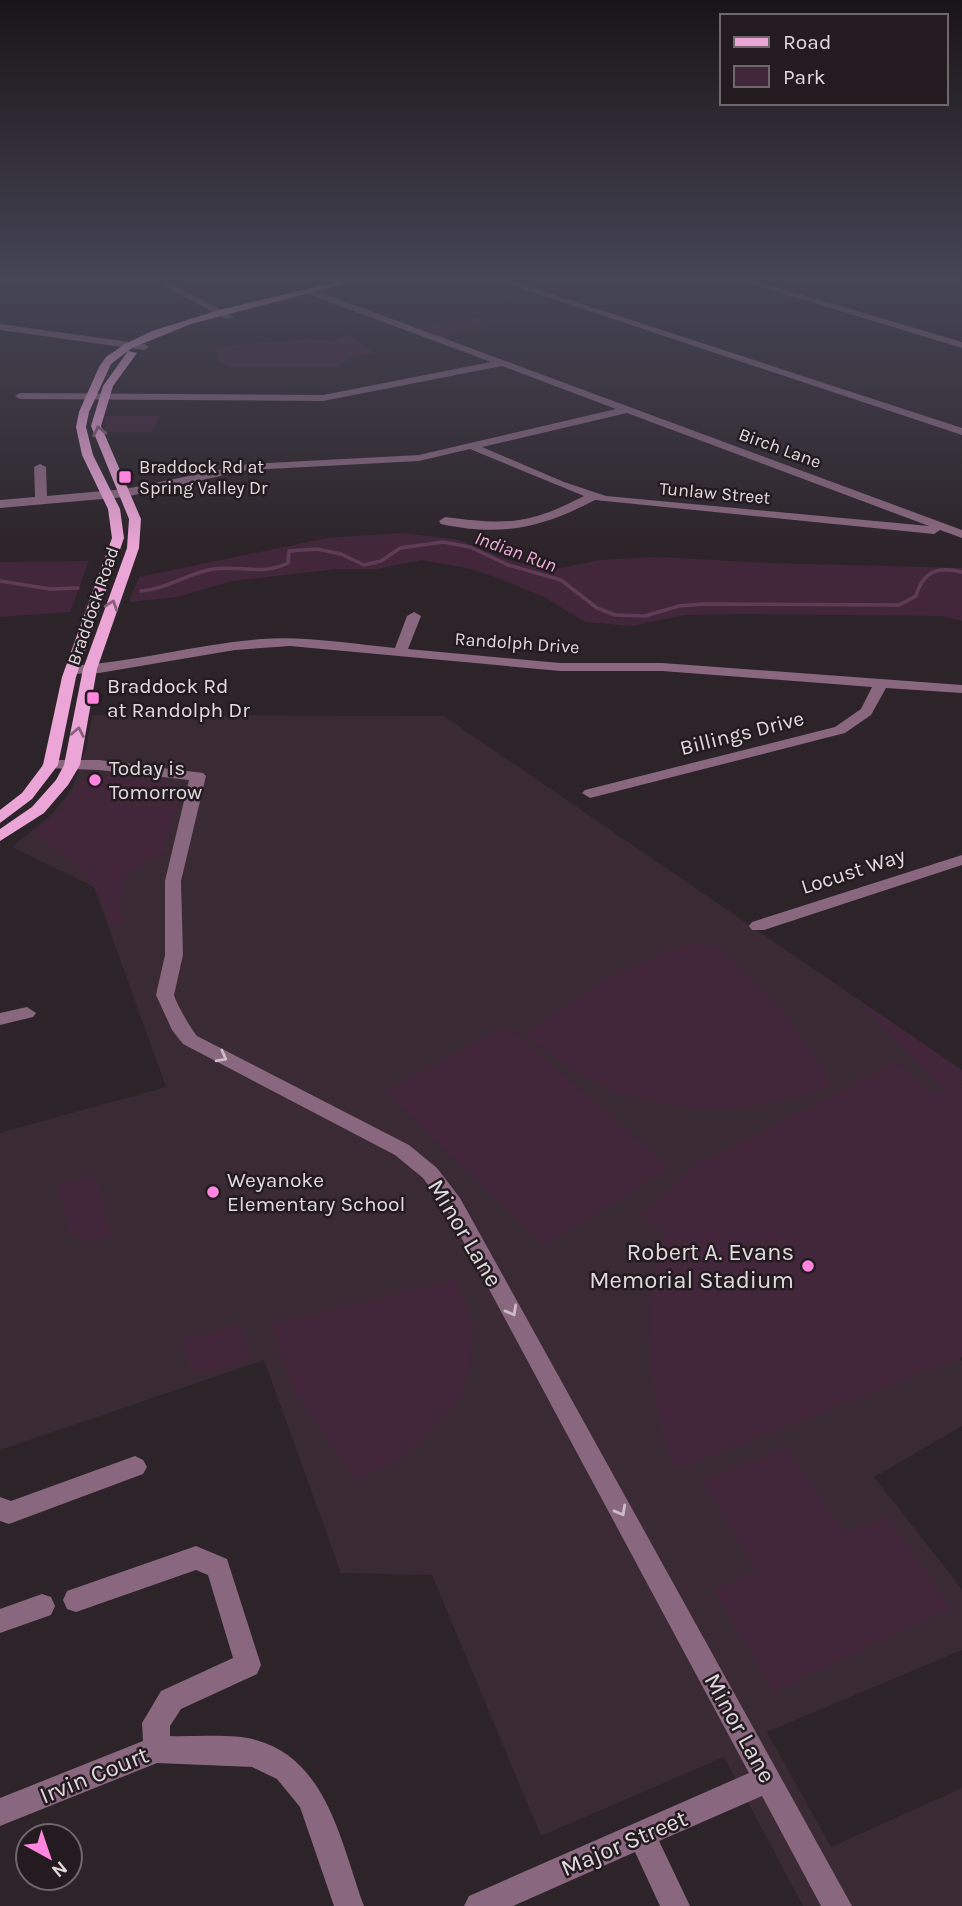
<svg xmlns="http://www.w3.org/2000/svg" width="962" height="1906" viewBox="0 0 962 1906" font-family="Karla,sans-serif">
  <style>
    .built { fill: #392a34 }
    .green { fill: #42273a }
    .lines { fill: none; stroke-linecap: round; stroke-linejoin: round }
    .stream { stroke: #5f3c55; stroke-width: 3.5 }
    .minor { fill: #89677e; fill-rule: evenodd }
    .major { fill: #eba5d6; fill-rule: evenodd }
    .oneway { stroke: #87607b }
    .oneway2 { stroke: #cabdc6 }
    .poi-dot { fill: #ff85df; stroke: #231b20; stroke-width: 2.5 }
    .labels { text-anchor: middle; stroke-width: 5; stroke-linejoin: round; paint-order: stroke }
    .far-street-label { font-size: 18px; fill: #e0dade; stroke: #231b20 }
    .far-poi-label { font-size: 18px; fill: #e0dade; stroke: #231b20; text-anchor: start }
    .far-water-label { font-size: 19px; font-style: italic; fill: #ebadd8; stroke: #231b20 }
    .poi-label { font-size: 21px; fill: #e0dade; stroke: #231b20; text-anchor: start }
    .street-label { font-size: 21px; fill: #e0dade; stroke: #231b20 }
    .near-street-label { font-size: 24px; fill: #e0dade; stroke: #231b20 }
    .near-poi-label { font-size: 24px; fill: #e0dade; stroke: #231b20; text-anchor: end }
  </style>
  <rect width="100%" height="100%" fill="#2d242a"/>
  <polygon class="built" points="92,715 444,716 865,1004 862,1005 946,1089 962,1083 962,1340 950,1347 962,1361 962,1426 874,1477 962,1589 962,1650 767,1732 831,1847 962,1788 962,1906 803,1906 724,1757 541,1836 432,1575 341,1573 264,1360 0,1450 0,1133 166,1087 94,887 12,847 52,814 72,789 87,745"/>
  <g class="green">
    <polygon points="487,317 495,320 442,338 417,329 437,322"/>
    <polygon points="348,335 373,353 349,358 338,367 229,367 217,359 216,347 308,339 338,341 337,339"/>
    <polygon points="106,416 160,416 152,432 105,432"/>
    <polygon points="403,533 458,540 511,561 551,570 600,560 660,557 768,563 962,568 962,621 941,616 746,614 685,615 632,626 585,622 546,598 501,579 467,568 421,560 377,569 337,569 232,581 177,597 129,602 139,577 327,538"/>
    <polygon points="89,561 70,612 0,617 0,562"/>
    <path d="M93 774 167 781 177 785 182 792 169 830 171 838H165L163 848H168L167 853 144 861 137 868 127 869 120 900 123 924 110 925C95 872 76 863 33 833L58 812 81 782Z"/>
    <path d="M689 942 718 946 782 1010 833 1084C752 1119 647 1118 571 1069 555 1059 540 1045 524 1034L611 976Z"/>
    <path d="M865 1004 962 1070V1083L953 1087 962 1085V1357L675 1470C650 1413 638 1287 665 1231L639 1217 698 1162 744 1141 894 1061 934 1093 946 1090 861 1005Z"/>
    <polygon points="507,1026 670,1168 544,1246 385,1091"/>
    <polygon points="89,1176 97,1181 113,1235 93,1241 71,1234 57,1184"/>
    <polygon points="457,1278 473,1328 471,1362 461,1397 423,1439 396,1462 356,1480 292,1387 270,1324"/>
    <polygon points="239,1323 252,1359 201,1375 191,1371 182,1339"/>
    <polygon points="786,1446 844,1533 886,1515 951,1608 773,1692 714,1590 757,1571 702,1481"/>
  </g>
  <g class="lines">
    <g class="stream">
      <polyline points="0,581 50,589 78,588"/>
      <path d="M141 591C167 589 188 573 213 569 240 565 263 576 288 563L289 551 317 549 341 554 364 565 381 561 400 548 443 542 470 547 508 565 561 580 597 608 615 615 645 616 679 606 703 604 899 605 916 596C923 571 938 566 962 572"/>
    </g>
    <g class="minor">
      <polygon points="157,282 168,282 234,317 226,319"/>
      <polygon points="502,282 515,282 962,428 962,435"/>
      <polygon points="745,282 759,282 962,342 962,348"/>
      <path d="M311 289 962 530V538L940 530 934 534 595 500C541 528 502 537 441 524L439 521 445 517C507 525 528 525 584 496L470 449 419 461 248 470 125 497 0 508V500L35 497 34 467 40 464 46 467 47 496 125 489 248 464 419 455 616 409 502 366 323 401 20 399 15 396 20 393 323 395 491 362 308 294 306 292ZM627 413 929 526 606 496 564 482 482 447Z"/>
      <polygon points="0,324 144,344 149,347 144,350 0,330"/>
      <path d="M414 612 421 616 408 649 560 663H662L962 685V693L886 688 871 715 845 733 590 798 582 793 585 790 835 727 861 709 872 687 662 671H560L290 646 235 650 99 673 71 674 64 670 71 666C135 662 198 644 262 639 306 636 351 644 395 648L407 616Z"/>
      <path d="M50 760H99L203 773 206 776 181 881 183 955 174 995C176 1003 191 1029 197 1036L409 1145 437 1168 460 1198 852 1906H821L762 1796 659 1841 690 1906H660L635 1852 513 1906H464L469 1896 749 1773 446 1209 423 1178 395 1155 183 1044 172 1030 156 995 165 955V881L189 780 99 770 45 768 42 765 45 762Z"/>
      <polygon points="962,855 962,865 764,930 752,930 749,926 752,922"/>
      <polygon points="27,1007 36,1013 33,1017 0,1025 0,1013"/>
      <polygon points="135,1456 143,1460 147,1467 143,1474 9,1524 0,1521 0,1497 11,1501"/>
      <path d="M196 1546 227 1559 261 1665 257 1674 181 1709 170 1726V1736C195 1737 232 1733 256 1740 328 1760 341 1844 364 1906H334L300 1807 277 1779 252 1767 157 1763 0 1826V1798L143 1741 142 1723 161 1691 233 1658 208 1575 196 1570 76 1612 67 1609 63 1600 67 1591Z"/>
      <polygon points="42,1594 51,1597 55,1606 51,1615 0,1633 0,1609"/>
    </g>
    <g class="major">
      <polygon points="336,282 352,282 191,324 132,348 111,364 89,412 86,427 93,455 120,509 124,538 76,677 58,765 32,799 0,823 0,810 22,793 43,765 62,677 112,538 108,509 82,455 76,427 79,412 99,367 106,357 125,344 152,331 219,310"/>
      <polygon points="128,351 137,353 113,386 101,426 141,519 139,548 97,669 80,765 68,785 44,813 0,841 0,829 32,807 56,780 64,765 83,669 127,548 129,519 91,426 103,386"/>
    </g>
  </g>
  <defs><path id="oneway-chevron" d="M-2-3.5L2.5 0L-2 3.5" fill="none" stroke-width="1.6" stroke-linecap="round" stroke-linejoin="round" transform="scale(1.75)"/></defs>
  <g class="oneway">
    <use href="#oneway-chevron" transform="translate(99 431) rotate(-102)"/>
    <use href="#oneway-chevron" transform="translate(112 605) rotate(-71)"/>
    <use href="#oneway-chevron" transform="translate(78 732) rotate(-79)"/>
  </g>
  <g class="oneway2">
    <use href="#oneway-chevron" transform="translate(222 1057) rotate(28)"/>
    <use href="#oneway-chevron" transform="translate(512 1311) rotate(61)"/>
    <use href="#oneway-chevron" transform="translate(621 1511) rotate(61)"/>
  </g>
  <linearGradient id="sky" x2="0" y2="1"><stop stop-color="#191417"/><stop offset="0.51" stop-color="#464555"/><stop offset="1" stop-color="#464555" stop-opacity="0"/></linearGradient>
  <rect width="962" height="549" fill="url(#sky)"/>
  <g class="poi-dot">
    <rect x="118" y="470" width="14" height="14" rx="3.5"/>
    <rect x="86" y="691" width="14" height="14" rx="3.5"/>
    <circle cx="95" cy="780" r="7"/>
    <circle cx="213" cy="1192" r="7"/>
    <circle cx="808" cy="1266" r="7"/>
  </g>
  <g class="labels">
    <g class="far-street-label">
      <text transform="translate(780 448) rotate(20)" y="6">Birch Lane</text>
      <text transform="translate(715 493) rotate(5)" y="6">Tunlaw Street</text>
      <text transform="translate(93 606) rotate(-71)" y="6">Braddock Road</text>
      <text transform="translate(517 643) rotate(4)" y="6">Randolph Drive</text>
    </g>
    <g class="far-poi-label">
      <text x="139" y="473">Braddock Rd at<tspan x="139" dy="21">Spring Valley Dr</tspan></text>
    </g>
    <g class="far-water-label">
      <text transform="translate(516 551) rotate(20)" y="7">Indian Run</text>
    </g>
    <g class="poi-label">
      <text x="107" y="693">Braddock Rd<tspan x="107" dy="24">at Randolph Dr</tspan></text>
      <text x="109" y="775">Today is<tspan x="109" dy="24">Tomorrow</tspan></text>
      <text x="227" y="1187">Weyanoke<tspan x="227" dy="24">Elementary School</tspan></text>
    </g>
    <g class="street-label">
      <text transform="translate(742 733) rotate(-14)" y="7">Billings Drive</text>
      <text transform="translate(853 871) rotate(-18)" y="7">Locust Way</text>
    </g>
    <g class="near-street-label">
      <text transform="translate(465 1233) rotate(59)" y="8">Minor Lane</text>
      <text transform="translate(740 1728) rotate(61)" y="8">Minor Lane</text>
      <text transform="translate(94 1775) rotate(-22)" y="8">Irvin Court</text>
      <text transform="translate(624 1843) rotate(-23)" y="8">Major Street</text>
    </g>
    <g class="near-poi-label">
      <text x="794" y="1260">Robert A. Evans<tspan x="794" dy="28">Memorial Stadium</tspan></text>
    </g>
  </g>
  <rect x="720" y="14" width="228" height="91" fill="#231b20" stroke="#6f676c" stroke-width="2"/>
  <rect x="734" y="37" width="35" height="10" fill="#eba5d6" stroke="#6f676c" stroke-width="2"/>
  <text x="783" y="49" font-size="21" fill="#e0dade">Road</text>
  <rect x="734" y="66" width="35" height="21" fill="#42273a" stroke="#6f676c" stroke-width="2"/>
  <text x="783" y="84" font-size="21" fill="#e0dade">Park</text>
  <g transform="translate(49 1857) rotate(140)"><circle r="33" fill="#231b20" stroke="#6f676c" stroke-width="2"/>
  <path d="M0-5L12 26L0 18L-12 26Z" fill="#ff85df"/>
  <text y="-10" font-size="19" font-weight="bold" text-anchor="middle" fill="#e0dade">N</text>
  </g>
</svg>
